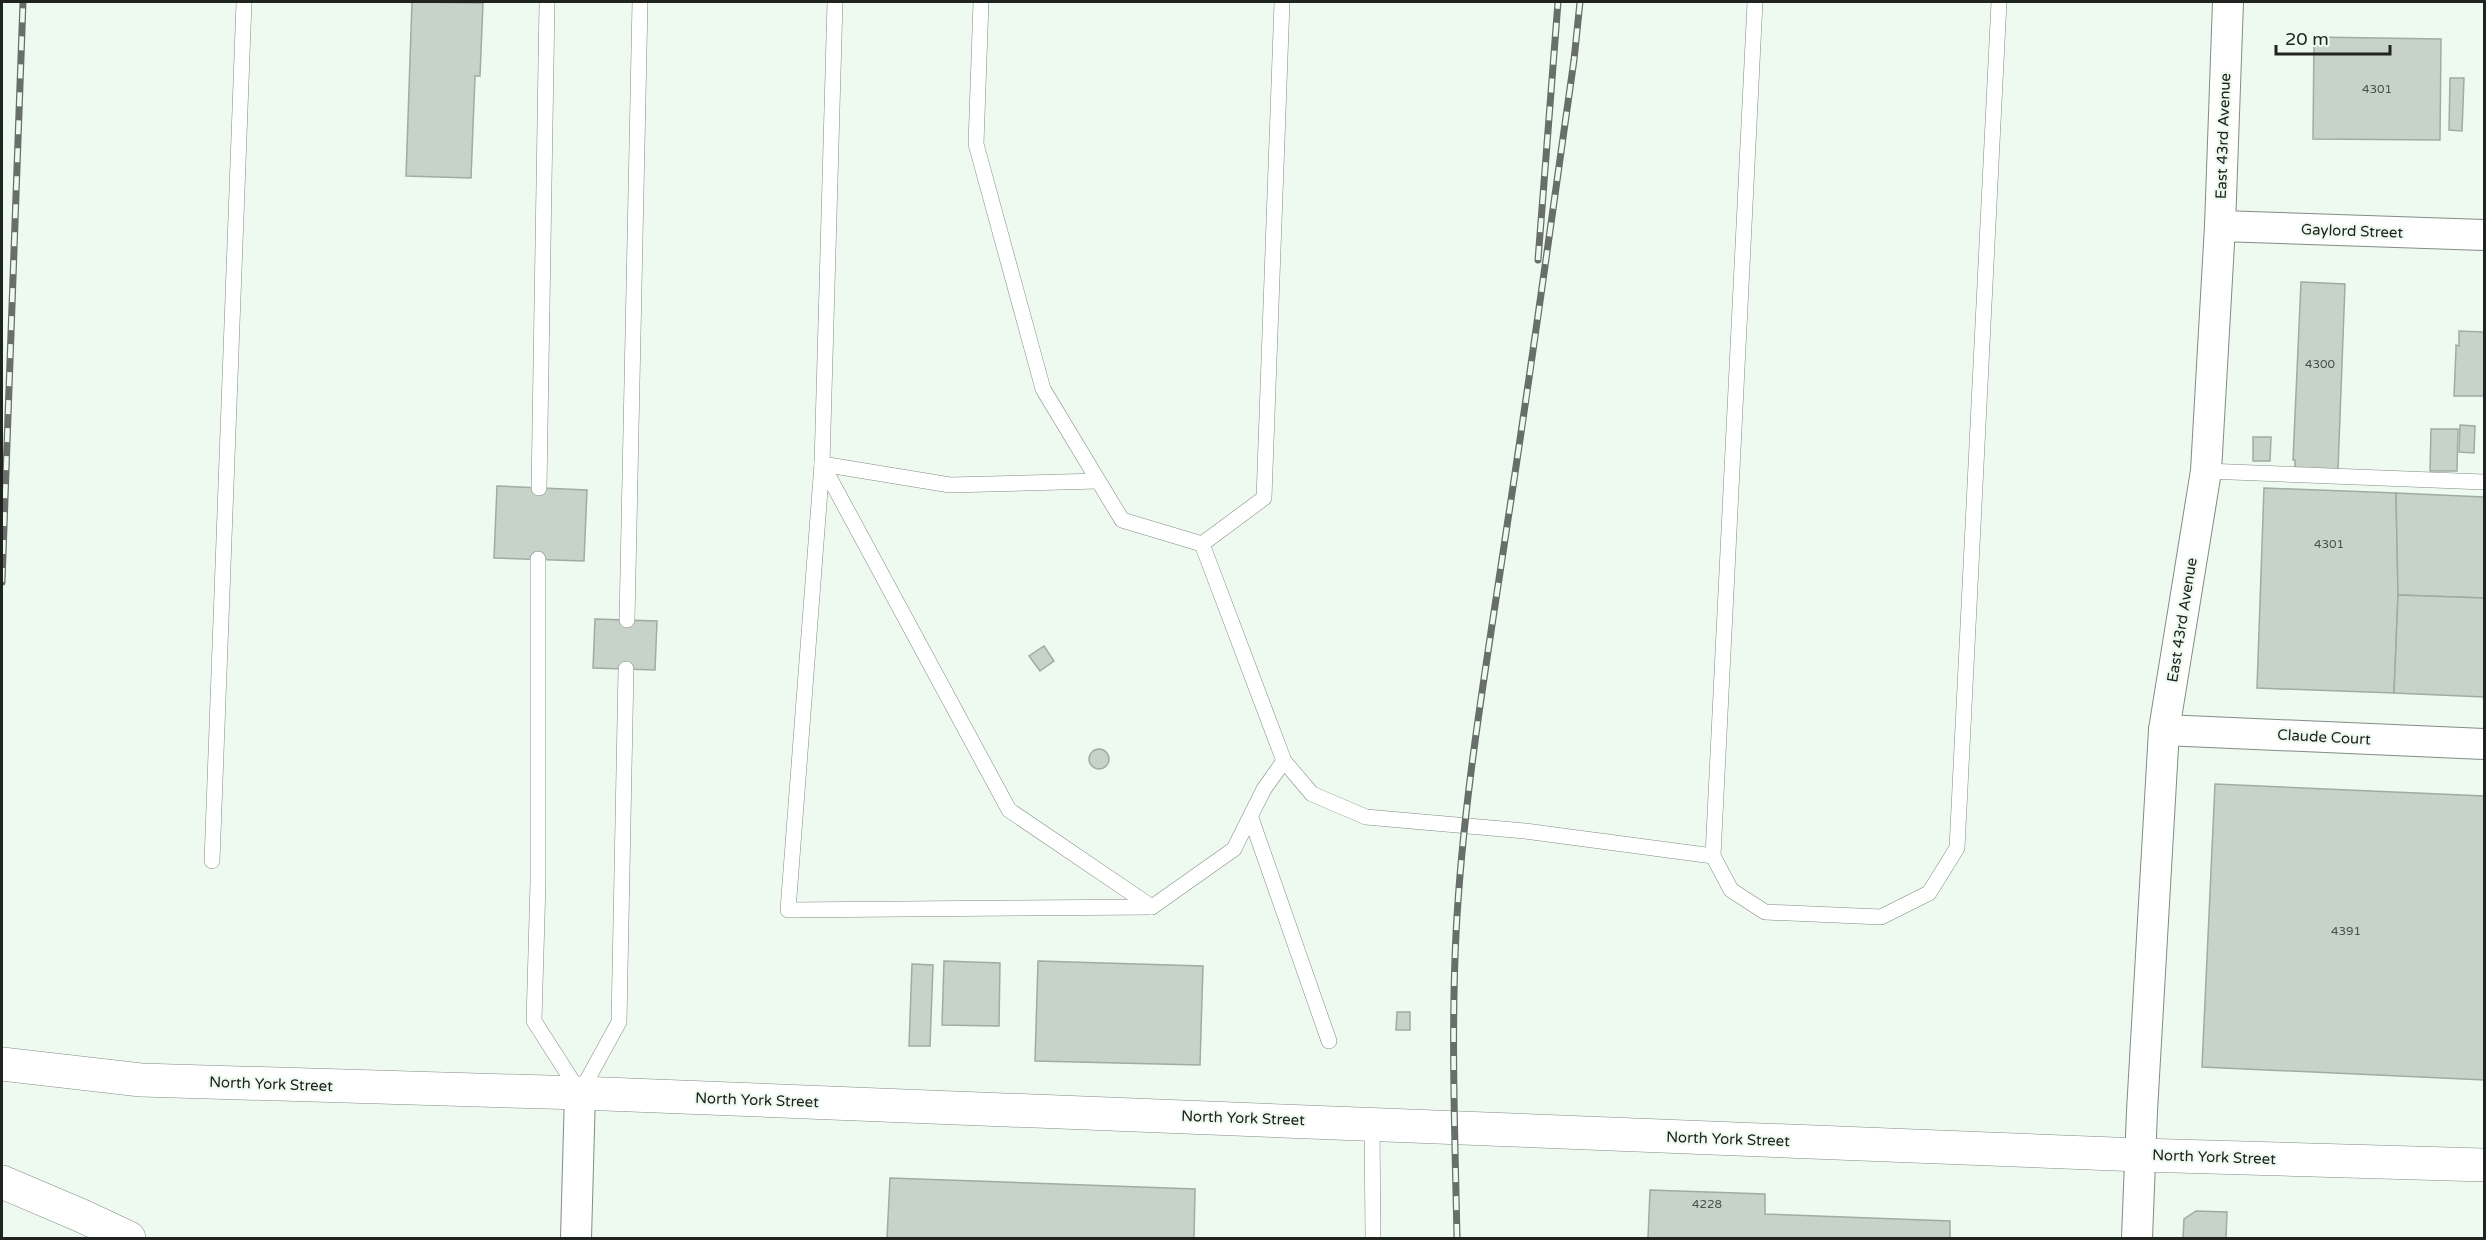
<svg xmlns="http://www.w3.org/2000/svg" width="2486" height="1240" viewBox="0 0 2486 1240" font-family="'Varela Round',sans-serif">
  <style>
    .building { fill: #c7d2c9; stroke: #a0aba2; stroke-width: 1.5 }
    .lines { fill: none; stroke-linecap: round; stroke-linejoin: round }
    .lane-casing { stroke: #828c84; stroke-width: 16 }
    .street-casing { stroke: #828c84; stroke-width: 32 }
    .secondary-casing { stroke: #828c84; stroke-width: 34 }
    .lane { stroke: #fff; stroke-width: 15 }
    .street { stroke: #fff; stroke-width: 30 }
    .secondary { stroke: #fff; stroke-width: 33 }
    .rail-casing { stroke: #686e69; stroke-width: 7 }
    .rail { stroke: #eefaf0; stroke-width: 4.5; stroke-dasharray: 14; stroke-linecap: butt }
    .labels { text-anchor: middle; stroke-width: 4.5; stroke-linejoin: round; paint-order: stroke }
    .number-label { font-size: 12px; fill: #4a504b }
    .street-label { font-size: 15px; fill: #202421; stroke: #eefaf0 }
  </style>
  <rect width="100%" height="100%" fill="#eefaf0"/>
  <g class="building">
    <polygon points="412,2 483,3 480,76 475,76 471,178 406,176"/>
    <polygon points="2314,37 2441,39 2440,140 2313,139"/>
    <polygon points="2450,78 2464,78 2462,131 2449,130"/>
    <polygon points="2301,282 2345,284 2338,470 2295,468 2295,460 2293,460"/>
    <polygon points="2484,315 2484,396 2454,396 2456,349 2456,345 2459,346 2459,331 2484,332"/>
    <polygon points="2460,425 2475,426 2474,453 2459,452"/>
    <polygon points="2431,429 2458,429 2457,471 2430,471"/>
    <polygon points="2253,437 2271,437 2270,461 2253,461"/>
    <polygon points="497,486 587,490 584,561 494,558"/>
    <polygon points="2264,488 2396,493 2398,595 2394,693 2257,688"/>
    <polygon points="2396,493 2484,497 2484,598 2398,595"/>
    <polygon points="2398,595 2484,598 2484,697 2394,693"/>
    <polygon points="595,619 657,621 655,670 593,668"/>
    <polygon points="1044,646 1054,661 1040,671 1029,656"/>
    <circle cx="1099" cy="759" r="10"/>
    <polygon points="2215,784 2484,796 2484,1080 2202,1067"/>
    <polygon points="944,961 1000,963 999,1026 942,1025"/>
    <polygon points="1038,961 1203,966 1200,1065 1035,1061"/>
    <polygon points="912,964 933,965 930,1046 909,1046"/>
    <polygon points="1397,1012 1410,1012 1410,1030 1396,1030"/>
    <polygon points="890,1178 1195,1189 1194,1238 887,1238"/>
    <polygon points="1650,1190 1765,1194 1765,1214 1950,1221 1950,1238 1648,1238"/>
    <polygon points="2196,1211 2227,1212 2226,1238 2183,1238 2184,1219"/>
  </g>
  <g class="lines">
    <defs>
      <g id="lane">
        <polyline points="835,2 822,464 788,910 1152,907 1234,849 1264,789 1284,761"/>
        <polyline points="981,2 976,144 1043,389 1122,520 1202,544 1264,498 1282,2"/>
        <polyline points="1755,2 1713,856 1731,890 1765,912 1881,917 1929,893 1957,848 1999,2"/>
        <polyline points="822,464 1009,810 1152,907"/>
        <polyline points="822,464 950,485 1098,481"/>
        <polyline points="2206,471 2484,482"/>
        <polyline points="539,488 547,2"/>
        <polyline points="1202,544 1284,761 1312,794 1366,817 1525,831 1713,856"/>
        <polyline points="538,559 538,882 534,1021 580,1093 619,1022 626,669"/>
        <polyline points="627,620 640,2"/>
        <polyline points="1251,818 1329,1041"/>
        <polyline points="212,861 244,2"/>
        <polyline points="1372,1123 1373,1238"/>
      </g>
      <g id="street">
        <polyline points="2220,226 2484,235"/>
        <polyline points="2164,730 2484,744"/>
        <polyline points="576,1238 580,1093"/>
        <polyline points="2137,1238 2142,1111 2164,730 2206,471 2220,226 2228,2"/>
      </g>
      <g id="secondary">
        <polyline points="2,1064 141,1080 580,1093 2140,1155 2484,1165"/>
        <polyline points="2,1182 82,1216 129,1238"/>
      </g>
    </defs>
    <use href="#lane" class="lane-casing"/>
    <use href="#street" class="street-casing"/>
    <use href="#secondary" class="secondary-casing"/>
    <use href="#lane" class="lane"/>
    <use href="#street" class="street"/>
    <use href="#secondary" class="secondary"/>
    <defs>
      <g id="rail">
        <polyline points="1538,260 1558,2"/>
        <polyline points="2,582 23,2"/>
        <path d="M1457 1238C1455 1138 1451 1035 1456 934 1463 797 1487 662 1507 526 1531 371 1552 215 1574 60L1580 2"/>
      </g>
    </defs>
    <use href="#rail" class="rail-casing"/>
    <use href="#rail" class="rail"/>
  </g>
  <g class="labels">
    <g class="number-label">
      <text x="2377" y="93">4301</text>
      <text x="2320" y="368">4300</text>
      <text x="2329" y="548">4301</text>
      <text x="2346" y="935">4391</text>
      <text x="1707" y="1208">4228</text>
    </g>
    <g class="street-label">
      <text transform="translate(2223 136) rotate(-88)" y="5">East 43rd Avenue</text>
      <text transform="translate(2352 231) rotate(2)" y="5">Gaylord Street</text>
      <text transform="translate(2182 620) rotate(-81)" y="5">East 43rd Avenue</text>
      <text transform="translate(2324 737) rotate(3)" y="5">Claude Court</text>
      <text transform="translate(271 1084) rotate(2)" y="5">North York Street</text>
      <text transform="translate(757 1100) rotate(2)" y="5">North York Street</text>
      <text transform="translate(1243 1118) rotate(2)" y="5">North York Street</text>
      <text transform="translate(1728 1139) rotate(2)" y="5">North York Street</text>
      <text transform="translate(2214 1157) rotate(2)" y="5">North York Street</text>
    </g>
  </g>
  <rect width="2486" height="1240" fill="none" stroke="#202421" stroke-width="6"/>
  <path d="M2276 45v9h114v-9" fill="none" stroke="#202421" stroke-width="3"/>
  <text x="2285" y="45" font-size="18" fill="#202421" stroke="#eefaf0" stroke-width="4.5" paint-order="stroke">20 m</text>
</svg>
